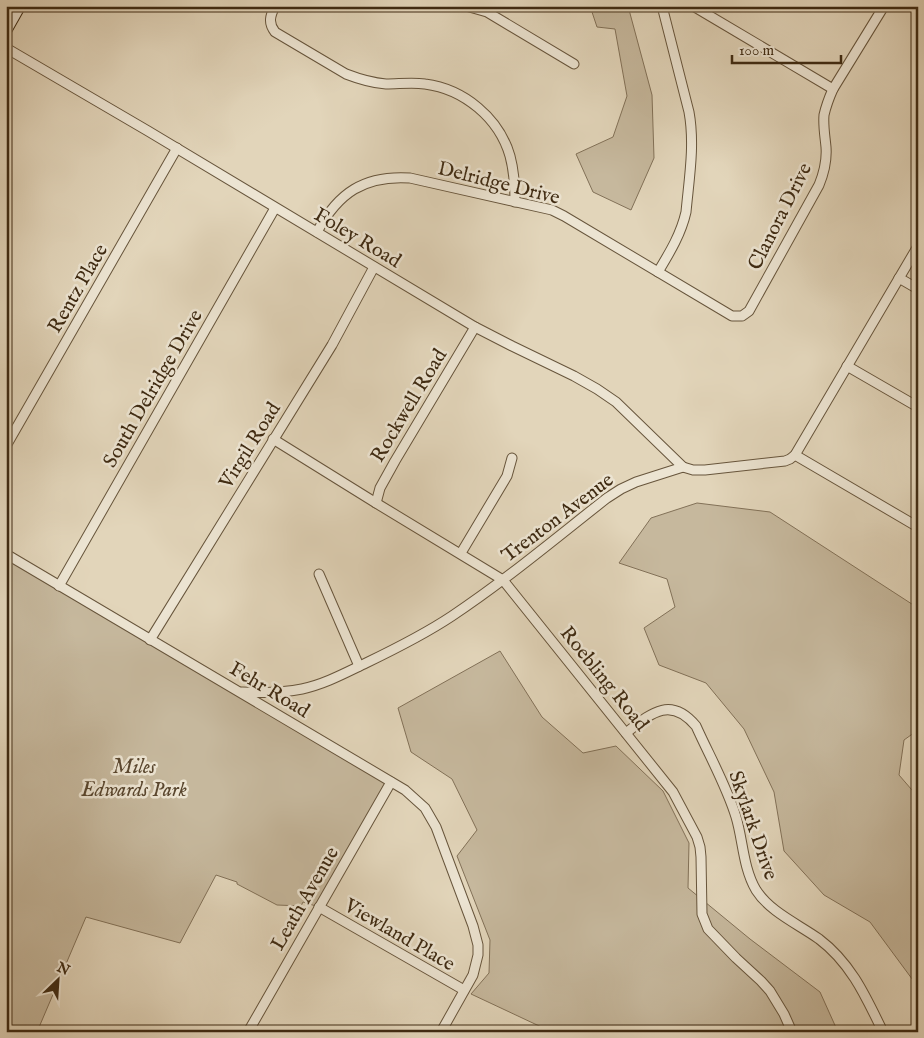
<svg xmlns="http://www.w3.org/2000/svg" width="924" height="1038" viewBox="0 0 924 1038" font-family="'IM FELL English',serif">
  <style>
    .green { fill: #c6b89d; stroke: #827158 }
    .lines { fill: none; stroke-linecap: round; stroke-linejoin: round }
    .street-casing { stroke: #67553c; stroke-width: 11 }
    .secondary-casing { stroke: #3e2a12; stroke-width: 14 }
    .street { stroke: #ece4d2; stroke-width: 9 }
    .secondary { stroke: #ece4d2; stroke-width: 12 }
    .labels { text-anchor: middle; stroke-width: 5; stroke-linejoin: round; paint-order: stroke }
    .street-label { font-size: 20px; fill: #3e2a12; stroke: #ece4d2 }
    .park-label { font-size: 20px; font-style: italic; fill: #59462e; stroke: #ece4d2 }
  </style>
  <rect width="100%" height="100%" fill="#e2d5ba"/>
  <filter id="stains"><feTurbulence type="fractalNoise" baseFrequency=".004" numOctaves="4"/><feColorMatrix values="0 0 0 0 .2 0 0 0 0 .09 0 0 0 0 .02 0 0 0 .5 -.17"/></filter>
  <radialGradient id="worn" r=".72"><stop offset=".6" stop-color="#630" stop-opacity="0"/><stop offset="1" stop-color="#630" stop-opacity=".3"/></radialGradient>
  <g class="green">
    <polygon points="590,6 628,6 652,95 654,158 631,210 593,192 576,154 613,137 627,96 615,29 597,27"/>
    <polygon points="697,503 770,512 918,608 918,730 904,740 899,775 918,797 918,987 870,922 824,895 784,851 774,792 744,729 706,683 659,665 644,628 675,607 667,579 619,563 651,518"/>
    <polygon points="6,554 391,782 319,907 303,902 301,906 277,905 237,884 237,882 216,875 180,943 86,917 37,1032 6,1032"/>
    <polygon points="500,651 542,717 583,753 616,746 663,791 689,843 688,888 750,939 820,992 838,1032 552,1032 471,994 489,973 490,940 457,856 477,830 452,779 411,752 398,708"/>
  </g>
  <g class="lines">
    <defs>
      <g id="street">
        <path d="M275 6C270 16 268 23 275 32L346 74C359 79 372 83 386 84 399 84 412 82 425 84 464 89 499 118 510 156 514 171 515 186 515 202"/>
        <polyline points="466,6 487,12 574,64"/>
        <polyline points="693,6 833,89"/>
        <polyline points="6,48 148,131 475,327 512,346 574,376 597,389 616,402 683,467"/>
        <path d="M317 232C338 193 364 175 410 178L552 210 564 216 732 316H742L749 311 819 185C824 173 827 160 826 147 825 136 823 126 824 115 826 106 829 98 833 89L884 6"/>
        <path d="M658 272C670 252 681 234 686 212 689 179 695 145 689 112L662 6"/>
        <polyline points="899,278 918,289"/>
        <polyline points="847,366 918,407"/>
        <polyline points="273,439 376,503 503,580 673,792 697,837 700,847 701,857 702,914 708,929 736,958 761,981 770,991 784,1014 792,1032"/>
        <polyline points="6,446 177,148"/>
        <polyline points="795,455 918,527"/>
        <polyline points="376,503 380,488 395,461 475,327"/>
        <polyline points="461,553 507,476 512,458"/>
        <polyline points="6,554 405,790 425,808 436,827 473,926 478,945 478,955 473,975 441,1032"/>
        <polyline points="319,574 359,666"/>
        <polyline points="59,586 275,208"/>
        <polyline points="150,640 332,345 374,267"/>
        <path d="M242 692C262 693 283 693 302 689 325 684 345 673 366 663 395 649 425 634 452 616 506 580 556 538 607 498L621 489 636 482 683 467 693 470H705L785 461 790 459 795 455 918 246"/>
        <path d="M626 733C650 714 670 695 696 726 709 755 727 787 736 817 743 840 743 868 756 890 770 912 798 924 819 939 851 963 866 997 883 1032"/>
        <polyline points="319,907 464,990"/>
        <polyline points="248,1032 391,782"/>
      </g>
      <polyline id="secondary" points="6,29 19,6"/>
    </defs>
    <use href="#street" class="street-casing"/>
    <use href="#secondary" class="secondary-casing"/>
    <use href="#street" class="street"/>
    <use href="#secondary" class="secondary"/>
  </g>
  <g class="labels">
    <g class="street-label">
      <text transform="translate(499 182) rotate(14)" y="7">Delridge Drive</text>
      <text transform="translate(779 216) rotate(-63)" y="7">Clanora Drive</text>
      <text transform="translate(358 237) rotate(31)" y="7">Foley Road</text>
      <text transform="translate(77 288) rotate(-60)" y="7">Rentz Place</text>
      <text transform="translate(152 388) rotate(-60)" y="7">South Delridge Drive</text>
      <text transform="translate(408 405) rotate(-59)" y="7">Rockwell Road</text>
      <text transform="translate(249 445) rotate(-58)" y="7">Virgil Road</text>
      <text transform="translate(557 517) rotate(-37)" y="7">Trenton Avenue</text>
      <text transform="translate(605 678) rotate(51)" y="7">Roebling Road</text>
      <text transform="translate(270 689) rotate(31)" y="7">Fehr Road</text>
      <text transform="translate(754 825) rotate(71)" y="7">Skylark Drive</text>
      <text transform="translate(304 898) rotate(-60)" y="7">Leath Avenue</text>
      <text transform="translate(400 934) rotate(30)" y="7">Viewland Place</text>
    </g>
    <g class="park-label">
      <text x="134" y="773">Miles<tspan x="134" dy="23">Edwards Park</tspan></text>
    </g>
  </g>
  <rect width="924" height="1038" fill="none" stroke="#e2d5ba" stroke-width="25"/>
  <rect x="8" y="8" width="909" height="1023" fill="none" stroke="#3e2a12" stroke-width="2.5"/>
  <rect x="12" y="12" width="899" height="1013" fill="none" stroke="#3e2a12"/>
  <g transform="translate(58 980) rotate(25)" stroke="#ece4d2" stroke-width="4" paint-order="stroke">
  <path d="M0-4L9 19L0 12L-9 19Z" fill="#3e2a12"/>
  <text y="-8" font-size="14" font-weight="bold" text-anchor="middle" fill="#3e2a12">N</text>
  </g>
  <path d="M732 55v8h109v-8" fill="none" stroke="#3e2a12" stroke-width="2.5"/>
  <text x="739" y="55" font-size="15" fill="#3e2a12" stroke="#ece4d2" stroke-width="4" paint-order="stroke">100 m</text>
  <rect width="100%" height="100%" filter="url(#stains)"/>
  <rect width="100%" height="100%" fill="url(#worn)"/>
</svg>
